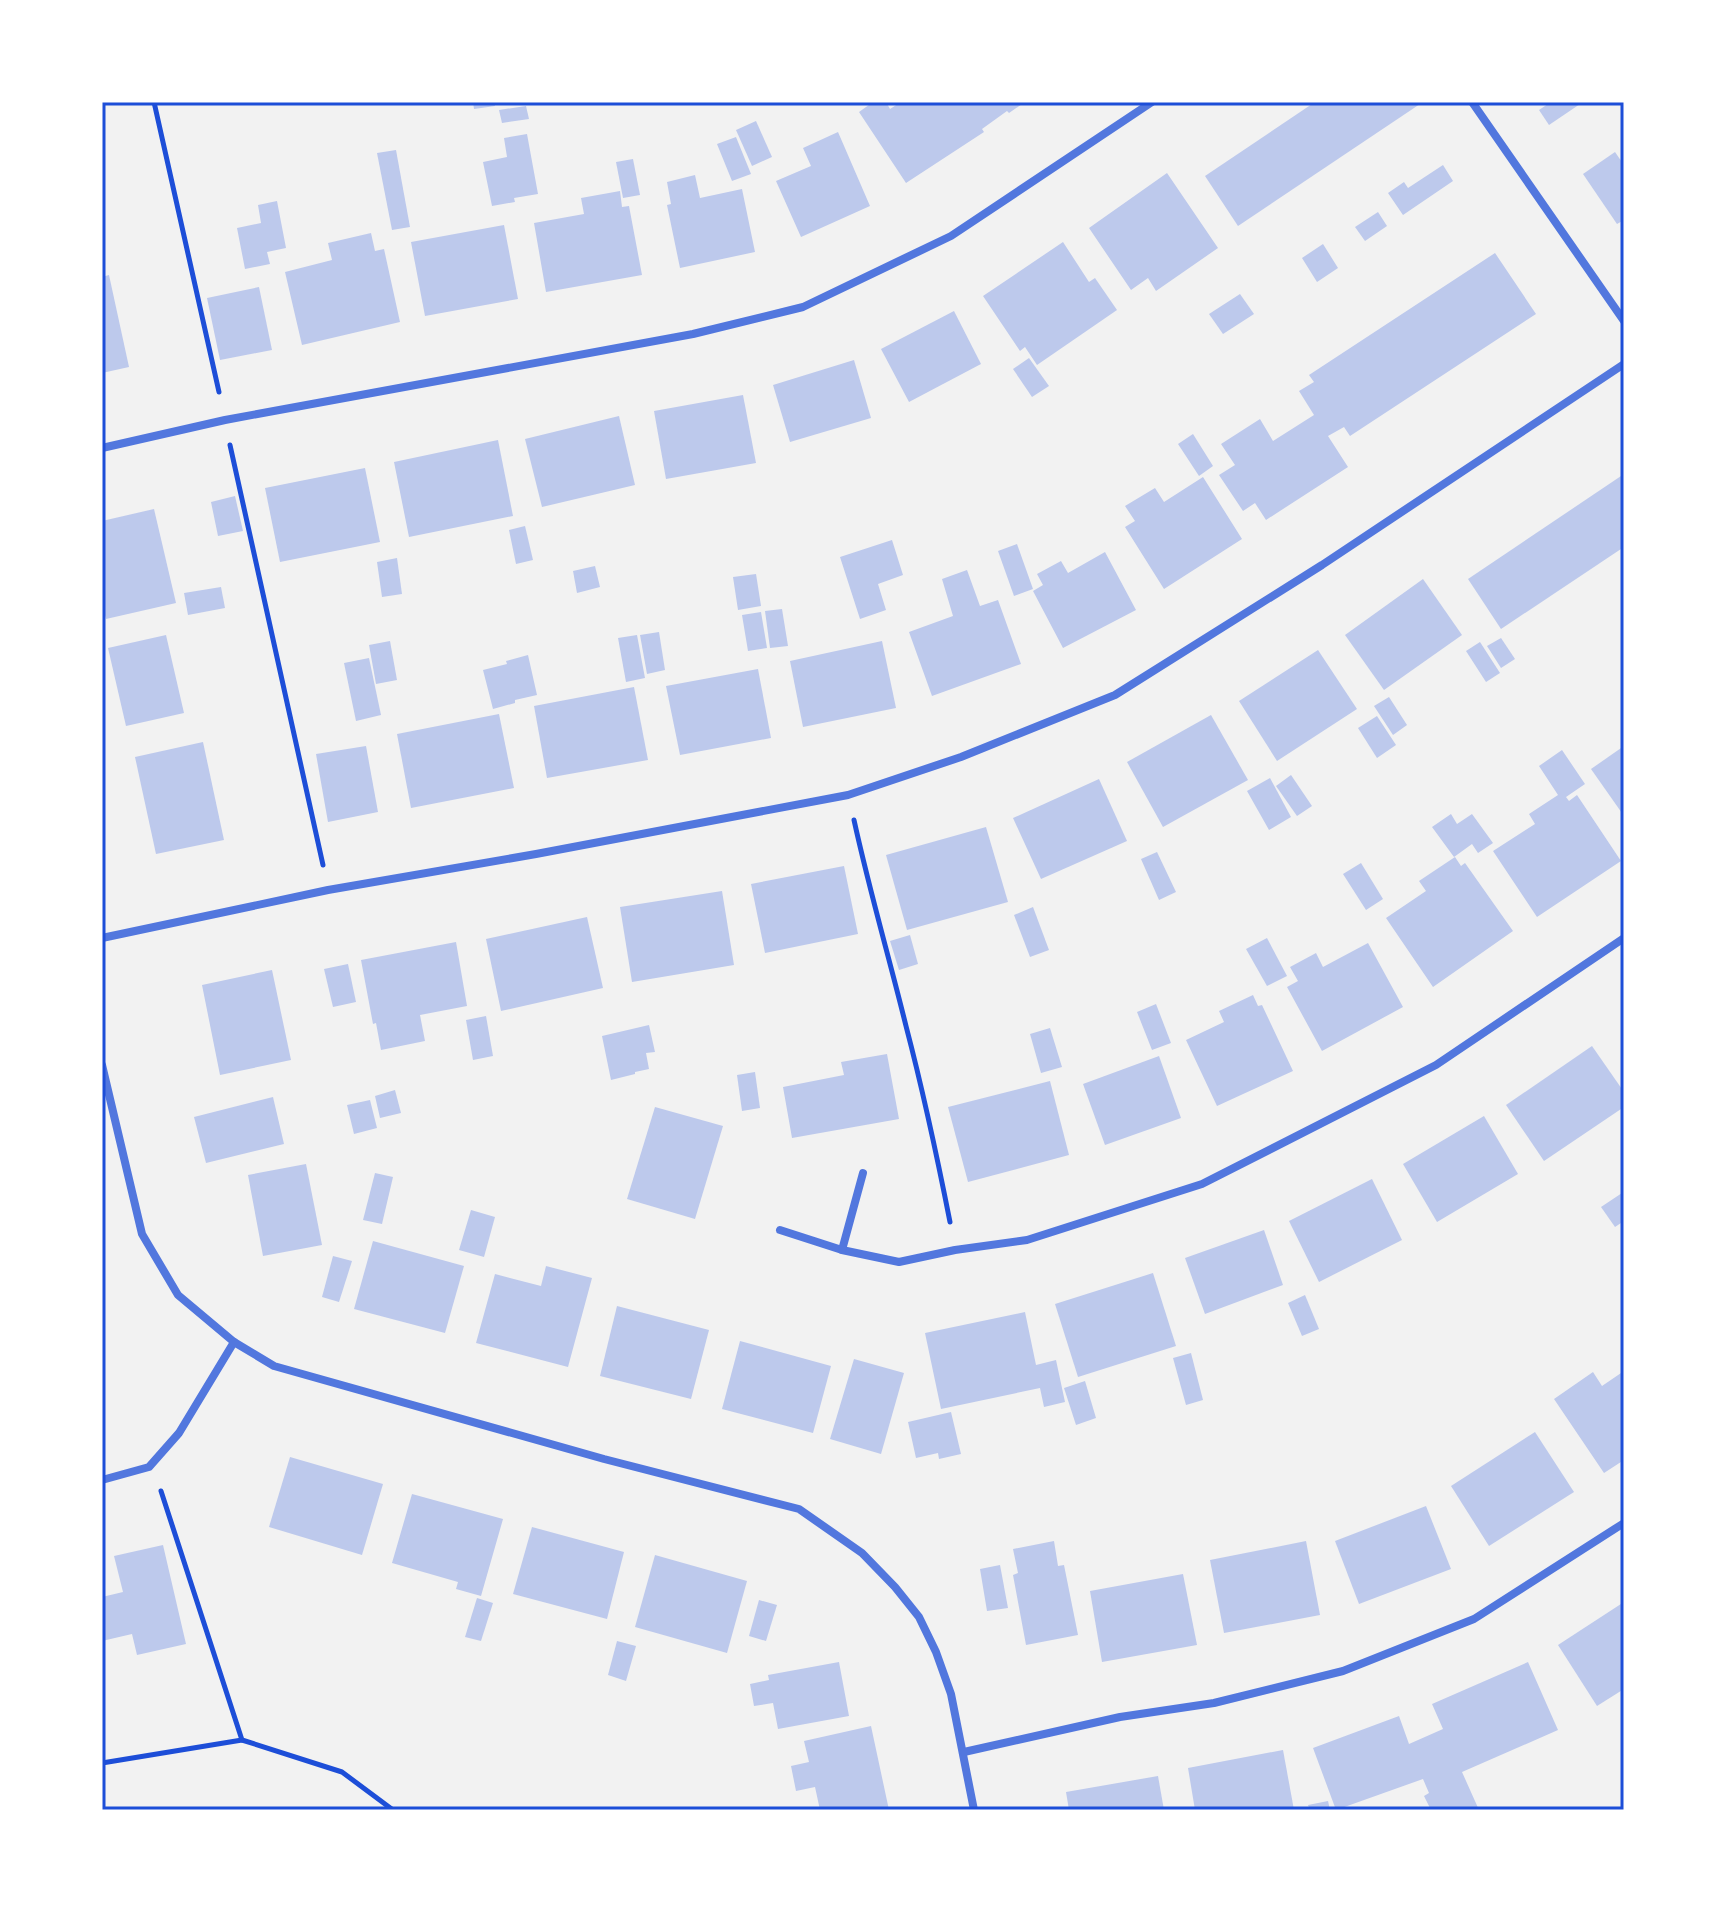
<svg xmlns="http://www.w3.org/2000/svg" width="1726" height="1912" viewBox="0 0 1726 1912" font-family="Manrope,sans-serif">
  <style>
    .building { fill: #bdc9ec }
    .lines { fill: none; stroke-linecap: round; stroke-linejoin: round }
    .path { stroke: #1d4ed8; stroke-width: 5 }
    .minor { stroke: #5277de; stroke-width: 8 }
    .neatline { fill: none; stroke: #1d4ed8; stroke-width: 3 }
  </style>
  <rect width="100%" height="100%" fill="#f2f2f2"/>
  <g class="building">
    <polygon points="473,102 494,102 495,106 474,109"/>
    <polygon points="873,102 886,102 890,109 901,102 1025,102 1009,113 1007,111 982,129 984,132 906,183 859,112"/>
    <polygon points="1315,102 1419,102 1420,104 1238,226 1205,176"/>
    <polygon points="1551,102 1583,102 1549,125 1539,110"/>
    <polygon points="526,106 529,119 502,123 499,110"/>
    <polygon points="756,121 772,157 752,166 736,130"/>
    <polygon points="838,132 870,206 801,237 776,181 811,166 803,148"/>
    <polygon points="527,134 538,194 514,198 515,202 492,206 483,162 507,157 504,138"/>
    <polygon points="736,137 751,174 732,181 717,144"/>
    <polygon points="396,150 410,227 392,230 377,153"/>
    <polygon points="1615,152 1624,165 1624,220 1617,224 1583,174"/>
    <polygon points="633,159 640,195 623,198 616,162"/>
    <polygon points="1443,165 1453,181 1403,215 1388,193 1404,182 1408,188"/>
    <polygon points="1167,173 1218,248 1156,291 1148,278 1131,290 1089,228"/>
    <polygon points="695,175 700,198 742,189 755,252 680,268 667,205 671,204 667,182"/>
    <polygon points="620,191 622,207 629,206 642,275 546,292 534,223 584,214 581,198"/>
    <polygon points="277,201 286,248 267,252 270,264 245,269 237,228 261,223 258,205"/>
    <polygon points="1378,212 1387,226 1365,241 1355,227"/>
    <polygon points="504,225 518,299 425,316 411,242"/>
    <polygon points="371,233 375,251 384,249 400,322 302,345 285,272 332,260 328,243"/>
    <polygon points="1063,242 1089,282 1095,278 1117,310 1037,365 1025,347 1020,351 983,296"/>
    <polygon points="1323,244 1338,268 1317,282 1302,258"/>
    <polygon points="1495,253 1536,314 1350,436 1344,427 1328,436 1348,467 1266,520 1255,503 1243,511 1219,475 1235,465 1221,444 1260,419 1273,441 1314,415 1299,391 1314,382 1309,375"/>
    <polygon points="109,275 129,367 102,373 102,277"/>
    <polygon points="259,287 272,350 220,360 207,298"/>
    <polygon points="1240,294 1254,314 1223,334 1209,314"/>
    <polygon points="954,311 981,364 909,402 881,349"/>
    <polygon points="1029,358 1049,386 1032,397 1013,369"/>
    <polygon points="854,360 871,418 790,442 773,385"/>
    <polygon points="743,395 756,463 666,479 654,411"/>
    <polygon points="619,416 635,485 542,507 525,439"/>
    <polygon points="1193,434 1213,466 1199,476 1178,444"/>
    <polygon points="498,440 513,516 409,537 394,462"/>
    <polygon points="365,468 380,542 280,562 265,488"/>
    <polygon points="1624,474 1624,547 1501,629 1468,579"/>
    <polygon points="1203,477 1242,539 1164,589 1125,527 1135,521 1125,506 1155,488 1164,502"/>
    <polygon points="235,496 243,531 218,536 211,502"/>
    <polygon points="154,509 176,603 106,619 102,604 102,521"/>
    <polygon points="525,526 533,560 516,564 509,530"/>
    <polygon points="892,540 903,575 878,584 886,610 860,619 840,557"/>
    <polygon points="1017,544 1033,589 1014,596 998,551"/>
    <polygon points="1105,552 1136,610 1063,648 1033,591 1043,585 1037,574 1061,561 1068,573"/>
    <polygon points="397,558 402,594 382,597 377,562"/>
    <polygon points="595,566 600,587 577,593 573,571"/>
    <polygon points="967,570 980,606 998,600 1021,664 932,696 909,632 953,616 942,579"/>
    <polygon points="756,574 761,606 738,610 733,577"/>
    <polygon points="1423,579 1462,635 1384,690 1345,635"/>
    <polygon points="221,587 225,608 188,615 184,593"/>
    <polygon points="782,609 788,646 770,648 765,611"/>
    <polygon points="761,612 767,648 748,651 742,615"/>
    <polygon points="659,632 665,670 647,674 640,635"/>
    <polygon points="166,635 184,713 126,726 108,648"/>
    <polygon points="637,635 645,678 626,682 618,638"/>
    <polygon points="1501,638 1515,659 1501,668 1487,646"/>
    <polygon points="390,641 397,680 376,684 369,645"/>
    <polygon points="882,641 896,708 803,727 790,661"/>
    <polygon points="1480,642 1500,673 1486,682 1466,651"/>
    <polygon points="1318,650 1357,709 1277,761 1239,701"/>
    <polygon points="528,655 537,695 515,700 515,703 493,709 483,670 507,664 506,661"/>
    <polygon points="369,658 381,715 356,721 344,663"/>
    <polygon points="758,669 771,738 680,755 666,686"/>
    <polygon points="634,687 648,760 547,778 534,706"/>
    <polygon points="1389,697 1407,725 1393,735 1374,706"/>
    <polygon points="499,714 514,788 411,808 397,734"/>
    <polygon points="1211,715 1248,780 1163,827 1127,762"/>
    <polygon points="1377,716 1396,745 1377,758 1358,728"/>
    <polygon points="203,742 224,840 156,854 135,757"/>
    <polygon points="366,746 378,812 328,822 316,754"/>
    <polygon points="1624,746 1624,816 1591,769"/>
    <polygon points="1562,750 1585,784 1566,797 1569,801 1577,795 1621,861 1537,917 1493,851 1535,824 1529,814 1558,795 1539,766"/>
    <polygon points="1291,775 1312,806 1297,816 1276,786"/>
    <polygon points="1270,778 1291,817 1269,830 1247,791"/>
    <polygon points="1099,779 1127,841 1041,879 1013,818"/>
    <polygon points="1451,814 1457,824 1472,814 1493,843 1478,853 1472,844 1454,857 1432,827"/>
    <polygon points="986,827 1008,902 907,930 886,855"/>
    <polygon points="1157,852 1176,892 1159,900 1141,859"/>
    <polygon points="1455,857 1461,866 1465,863 1513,931 1433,987 1386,918 1426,891 1419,881"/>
    <polygon points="1361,863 1383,899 1366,910 1343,874"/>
    <polygon points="844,866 858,934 765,953 751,884"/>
    <polygon points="722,891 734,965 632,982 620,907"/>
    <polygon points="1033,907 1049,950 1030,957 1014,915"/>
    <polygon points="587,917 603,988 501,1011 486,939"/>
    <polygon points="910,935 918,964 899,970 890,941"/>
    <polygon points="1267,938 1287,976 1267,986 1246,949"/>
    <polygon points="456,942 467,1006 420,1015 425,1041 381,1050 376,1023 373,1024 361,960"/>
    <polygon points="1368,943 1403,1007 1322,1051 1287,987 1298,981 1290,967 1316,953 1323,967"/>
    <polygon points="348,964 356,1002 333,1007 324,969"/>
    <polygon points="272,970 291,1060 220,1075 202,985"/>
    <polygon points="1253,995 1258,1006 1262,1005 1293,1071 1217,1106 1186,1040 1224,1022 1219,1011"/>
    <polygon points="1156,1004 1171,1043 1152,1050 1137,1012"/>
    <polygon points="486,1016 493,1056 473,1060 466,1020"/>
    <polygon points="649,1025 655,1052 646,1053 649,1069 635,1072 635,1074 611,1080 602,1036"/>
    <polygon points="1050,1028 1062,1067 1041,1073 1030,1034"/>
    <polygon points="1592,1046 1624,1092 1624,1107 1544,1161 1506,1105"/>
    <polygon points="887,1054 899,1119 792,1138 783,1087 844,1075 841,1062"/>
    <polygon points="1159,1056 1181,1118 1105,1145 1083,1084"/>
    <polygon points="755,1072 760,1108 742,1111 737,1075"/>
    <polygon points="1050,1081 1069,1155 968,1182 948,1107"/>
    <polygon points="395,1090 401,1113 380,1118 375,1096"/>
    <polygon points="273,1097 284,1144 206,1163 194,1117"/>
    <polygon points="370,1100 377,1128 354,1134 347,1105"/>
    <polygon points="655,1107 723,1126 695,1219 627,1199"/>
    <polygon points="1484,1116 1518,1174 1437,1222 1403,1164"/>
    <polygon points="306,1164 322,1245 263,1256 248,1175"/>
    <polygon points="375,1173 393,1177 382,1224 363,1220"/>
    <polygon points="1372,1179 1402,1240 1319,1282 1289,1221"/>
    <polygon points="1622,1193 1624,1195 1624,1221 1615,1227 1601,1207"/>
    <polygon points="471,1210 495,1217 484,1257 459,1250"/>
    <polygon points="1264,1230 1283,1285 1205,1314 1185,1258"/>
    <polygon points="373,1241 464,1266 445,1333 354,1309"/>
    <polygon points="333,1256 352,1261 339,1302 322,1297"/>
    <polygon points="546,1266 592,1278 568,1367 476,1343 495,1274 541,1286"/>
    <polygon points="1153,1273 1176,1346 1078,1377 1055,1304"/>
    <polygon points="1305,1295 1319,1329 1302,1336 1288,1303"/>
    <polygon points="617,1306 709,1330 691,1399 600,1376"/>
    <polygon points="1025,1312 1036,1365 1056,1360 1065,1402 1044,1407 1040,1388 941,1409 925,1333"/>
    <polygon points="740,1341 831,1366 813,1433 722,1409"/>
    <polygon points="1191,1353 1203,1400 1186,1405 1173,1358"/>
    <polygon points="854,1359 904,1373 881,1454 830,1439"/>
    <polygon points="1624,1371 1624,1460 1604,1473 1554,1399 1593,1372 1602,1386"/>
    <polygon points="1085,1381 1096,1418 1076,1425 1064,1388"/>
    <polygon points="951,1412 961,1454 939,1459 938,1453 916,1458 908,1422"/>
    <polygon points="1535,1432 1574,1492 1489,1546 1451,1486"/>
    <polygon points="290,1457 383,1484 362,1555 269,1527"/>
    <polygon points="412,1494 503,1519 481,1596 456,1589 458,1582 392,1563"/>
    <polygon points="1426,1506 1451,1569 1359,1604 1335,1541"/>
    <polygon points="532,1527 624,1552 607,1619 513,1594"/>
    <polygon points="1054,1541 1058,1566 1064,1565 1078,1635 1026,1645 1013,1575 1018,1573 1013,1549"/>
    <polygon points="1306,1541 1320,1615 1224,1633 1210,1560"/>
    <polygon points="163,1545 186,1644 137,1655 132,1634 102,1641 102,1597 123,1592 114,1556"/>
    <polygon points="655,1555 747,1581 727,1653 635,1627"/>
    <polygon points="1000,1565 1008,1608 987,1611 980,1569"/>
    <polygon points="1183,1574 1197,1645 1102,1662 1090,1591"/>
    <polygon points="477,1598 493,1603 481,1641 465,1637"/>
    <polygon points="759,1600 777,1605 766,1641 749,1636"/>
    <polygon points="1624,1602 1624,1689 1597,1706 1558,1645"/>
    <polygon points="617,1641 636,1646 626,1681 608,1675"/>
    <polygon points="839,1662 849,1716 778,1729 773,1703 754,1706 750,1684 769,1680 768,1675"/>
    <polygon points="1528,1662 1558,1730 1462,1772 1479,1810 1431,1810 1424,1796 1429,1793 1423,1779 1336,1810 1313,1748 1399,1716 1409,1744 1443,1729 1432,1704"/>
    <polygon points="871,1726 889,1810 820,1810 815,1787 796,1791 791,1766 809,1762 804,1741"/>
    <polygon points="1283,1750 1294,1810 1195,1810 1188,1768"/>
    <polygon points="1158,1776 1164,1810 1069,1810 1066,1792"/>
    <polygon points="1328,1801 1330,1810 1310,1810 1308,1805"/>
  </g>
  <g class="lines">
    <g class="path">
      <polyline points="154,102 219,392"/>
      <polyline points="230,445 323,865"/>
      <path d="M854 820C869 889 889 957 906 1026 923 1091 937 1156 950 1222"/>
      <polyline points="161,1491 242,1740 342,1772 393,1810"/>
      <polyline points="102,1763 242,1740"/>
    </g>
    <g class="minor">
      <polyline points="1472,102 1624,321"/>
      <polyline points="102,448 225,420 693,334 803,307 951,236 1152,102"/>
      <polyline points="102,938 328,890 536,854 848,795 961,757 1115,695 1322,565 1624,364"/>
      <polyline points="102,1065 142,1234 178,1295 234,1342 274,1366 604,1459 799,1509 862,1553 895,1587 919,1617 936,1652 951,1694 974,1810"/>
      <polyline points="780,1230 842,1250 899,1262 955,1250 1027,1240 1202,1184 1436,1065 1624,938"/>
      <polyline points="842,1250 863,1173"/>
      <polyline points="102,1480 149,1467 179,1433 234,1342"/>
      <polyline points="964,1752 1120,1717 1214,1703 1343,1671 1474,1619 1624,1523"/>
    </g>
  </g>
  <rect width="1726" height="1912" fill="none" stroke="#ffffff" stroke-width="208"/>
  <rect x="104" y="104" width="1518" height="1704" class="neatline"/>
</svg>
